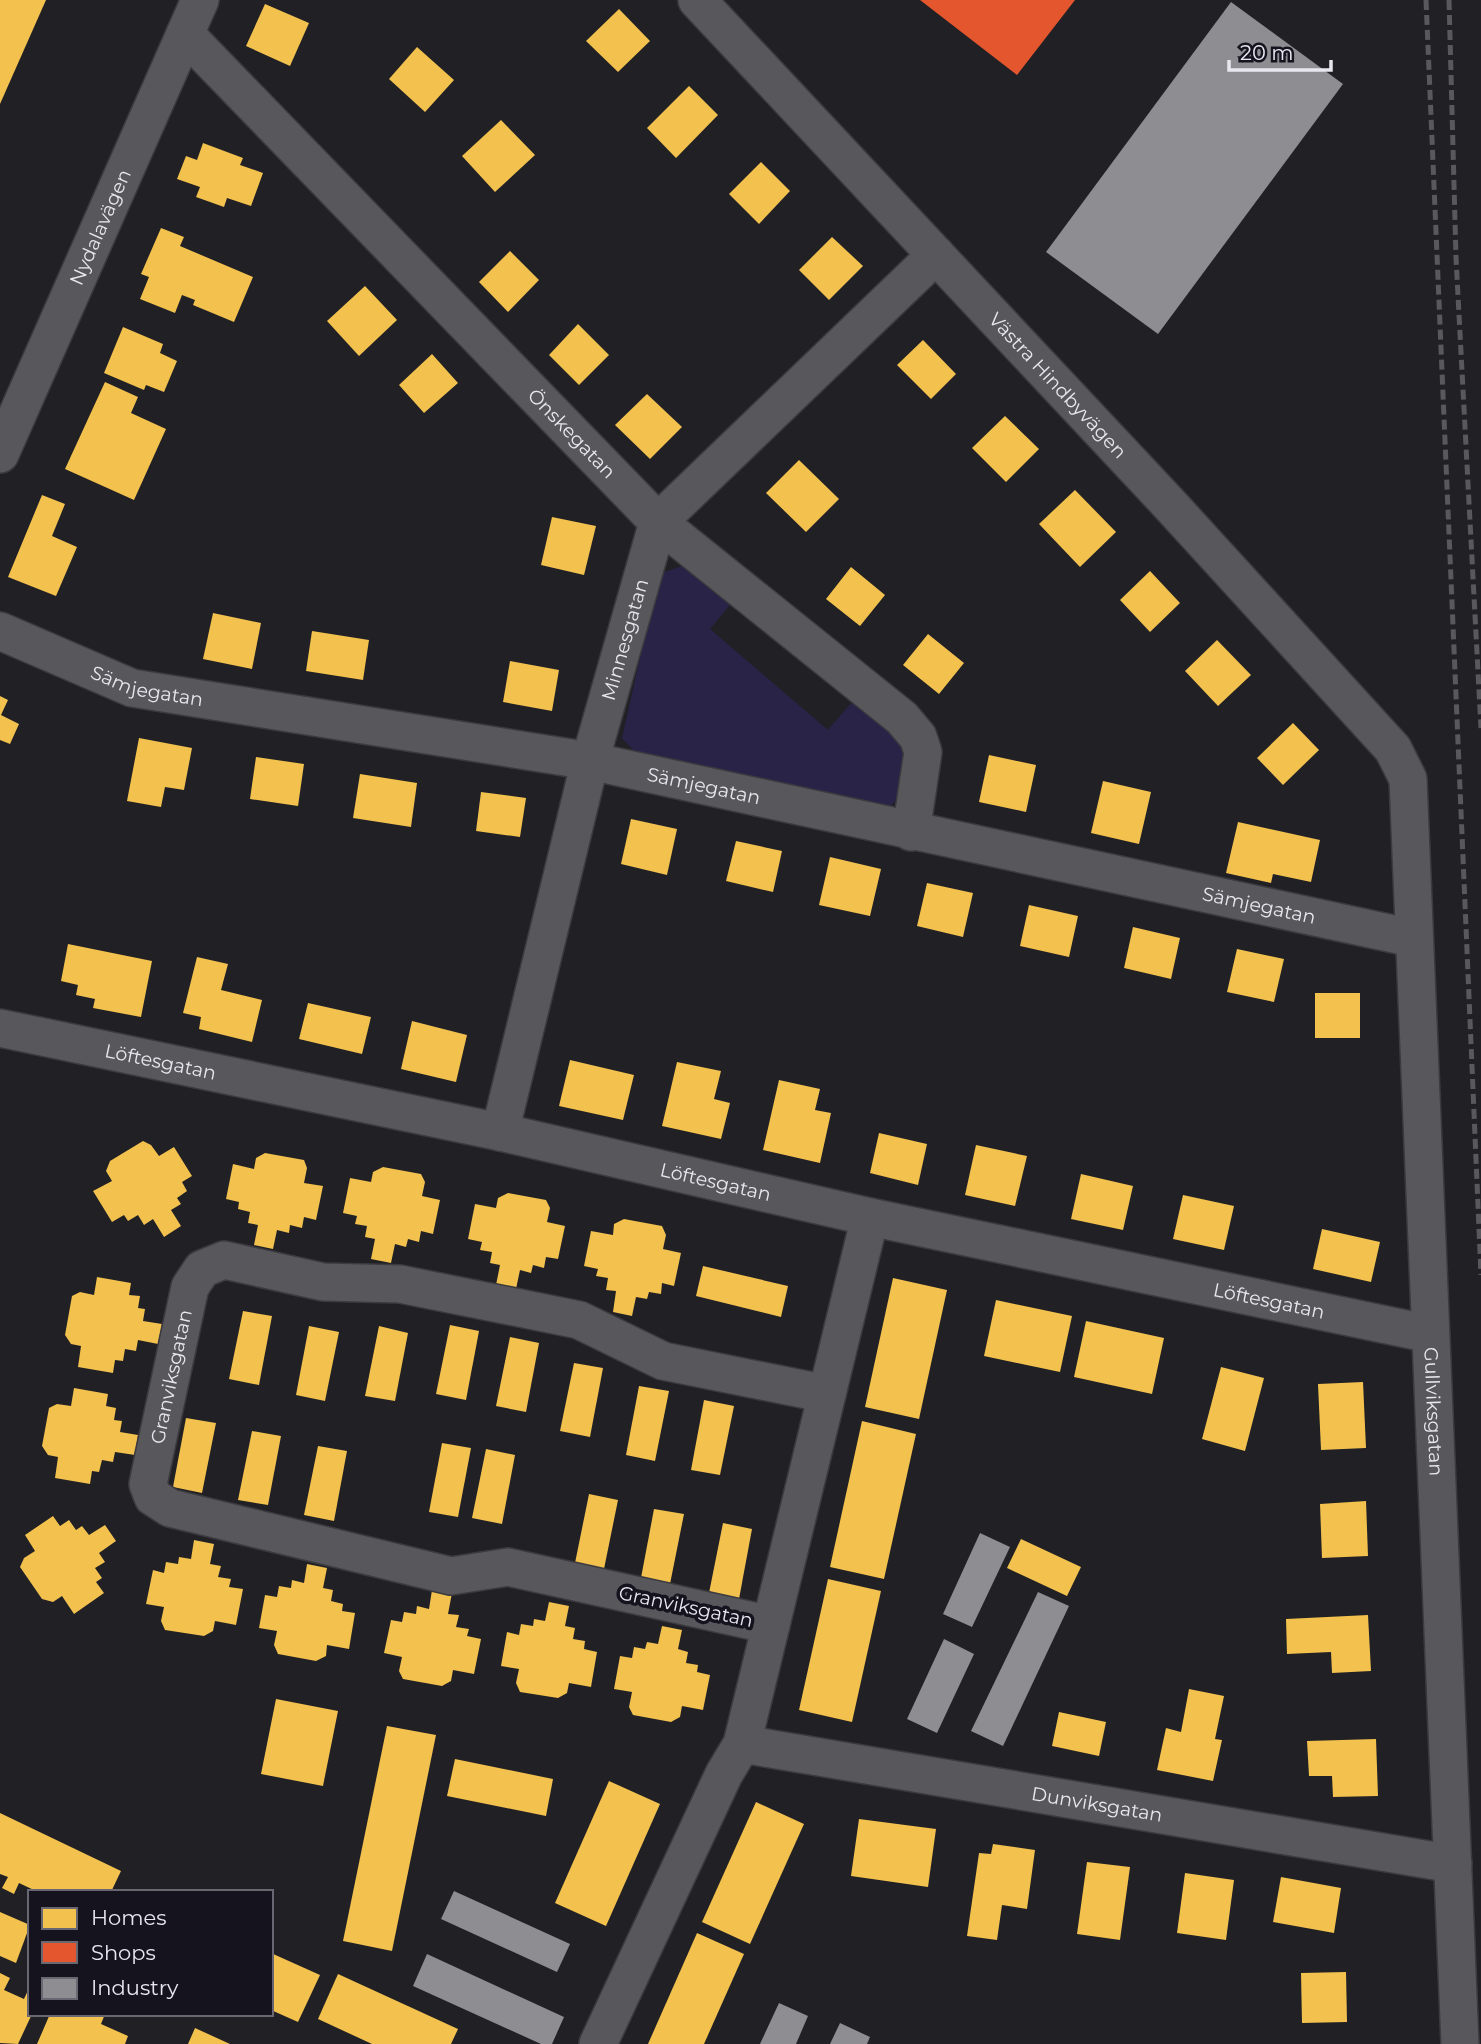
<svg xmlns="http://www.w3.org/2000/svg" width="1481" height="2044" viewBox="0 0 1481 2044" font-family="Montserrat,sans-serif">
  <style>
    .green { fill: #2a2348 }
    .homes { fill: #f2c14e }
    .shops { fill: #e4572e }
    .industry { fill: #8d8d92 }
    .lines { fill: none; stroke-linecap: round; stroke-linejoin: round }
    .minor-casing { stroke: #3a3a3f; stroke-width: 40 }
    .minor { stroke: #58575c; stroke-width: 37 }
    .rail { stroke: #59595d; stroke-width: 5; stroke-dasharray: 10 5; stroke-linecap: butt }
    .labels { text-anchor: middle; stroke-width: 7; stroke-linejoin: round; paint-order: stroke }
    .street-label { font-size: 19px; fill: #e8e7ef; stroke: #15131e }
  </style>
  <rect width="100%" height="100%" fill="#202025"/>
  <polygon class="green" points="688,564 734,600 710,629 828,730 852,702 908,747 905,789 884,814 640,758 622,738 659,574"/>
  <g class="homes">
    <polygon points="0,0 46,0 0,104"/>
    <polygon points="265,4 309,23 290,66 246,46"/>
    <polygon points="619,9 650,41 618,72 586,41"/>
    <polygon points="417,47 454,80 425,112 389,79"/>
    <polygon points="689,86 718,115 676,158 647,128"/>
    <polygon points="501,120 535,155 495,192 462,156"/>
    <polygon points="203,143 243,158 240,165 263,173 251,206 227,198 224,207 196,197 200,187 177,179 186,156 197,160"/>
    <polygon points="761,162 790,191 759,224 729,194"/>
    <polygon points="161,228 184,237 180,246 253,277 234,322 193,305 195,300 182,295 175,313 140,299 149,277 141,274"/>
    <polygon points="832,237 863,266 829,300 799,270"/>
    <polygon points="510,251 539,280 508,312 479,282"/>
    <polygon points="365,286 397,320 359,356 327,321"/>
    <polygon points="578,324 609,355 579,385 549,355"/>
    <polygon points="123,327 163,344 160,353 177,361 164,392 146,385 144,390 104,373"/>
    <polygon points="923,340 956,374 931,399 897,365"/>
    <polygon points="432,354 458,383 424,413 399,385"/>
    <polygon points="105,382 138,397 131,413 166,429 134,500 65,469"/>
    <polygon points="647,394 682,427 650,459 615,425"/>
    <polygon points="1005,416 1039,449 1006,482 972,448"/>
    <polygon points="799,460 839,499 806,532 766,493"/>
    <polygon points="1075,490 1116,532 1080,567 1039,524"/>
    <polygon points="42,495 65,504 52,536 77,547 56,596 8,577"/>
    <polygon points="552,517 596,526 584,575 541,565"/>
    <polygon points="851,567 885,595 860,626 826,599"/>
    <polygon points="1150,571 1180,603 1150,632 1120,600"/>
    <polygon points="213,613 261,623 252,669 203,659"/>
    <polygon points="312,631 369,640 363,680 306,671"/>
    <polygon points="928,634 964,663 939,694 903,665"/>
    <polygon points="1217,640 1251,675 1218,706 1185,671"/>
    <polygon points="510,661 559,670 552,711 503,702"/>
    <polygon points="0,696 8,700 1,715 19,724 10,744 0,740"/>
    <polygon points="1293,723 1319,750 1283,785 1257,758"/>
    <polygon points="139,738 192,748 184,790 165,787 161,807 127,801"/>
    <polygon points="989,755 1036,765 1026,812 979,802"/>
    <polygon points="256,757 304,764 298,806 250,799"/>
    <polygon points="360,774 417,783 411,827 353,818"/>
    <polygon points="1103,781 1151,792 1139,844 1091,833"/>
    <polygon points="481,792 526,798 520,837 476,831"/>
    <polygon points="631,819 677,829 667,875 621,864"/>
    <polygon points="1238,822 1320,840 1311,882 1273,874 1271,883 1226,873"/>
    <polygon points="736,841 782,851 773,892 726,881"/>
    <polygon points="830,857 881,869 870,916 819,905"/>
    <polygon points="927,883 973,893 963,937 917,926"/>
    <polygon points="1029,905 1078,916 1069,957 1020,946"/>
    <polygon points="1133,927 1180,938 1171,979 1124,968"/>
    <polygon points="68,944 152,961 141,1017 93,1008 95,999 76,995 78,985 61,981"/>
    <polygon points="1237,949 1284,959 1274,1002 1227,992"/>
    <polygon points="197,957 228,964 221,990 262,1000 252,1042 199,1029 201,1017 183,1013"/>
    <rect x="1315" y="993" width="45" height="45"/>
    <polygon points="308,1003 371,1017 362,1054 299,1039"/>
    <polygon points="412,1021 467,1035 456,1082 401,1069"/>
    <polygon points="570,1060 634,1075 623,1120 559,1106"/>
    <polygon points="677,1062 721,1071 714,1099 730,1103 721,1139 662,1126"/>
    <polygon points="779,1080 820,1089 815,1110 831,1113 820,1163 763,1150"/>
    <polygon points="879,1133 927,1144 918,1185 870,1173"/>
    <polygon points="143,1141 151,1145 159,1156 174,1147 192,1176 182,1182 187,1191 177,1198 181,1204 171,1210 181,1226 164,1237 153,1219 144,1225 138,1215 128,1221 124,1215 112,1222 93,1191 112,1181 106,1171 110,1161"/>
    <polygon points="976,1145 1027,1156 1015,1206 965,1195"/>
    <polygon points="265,1153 304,1160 307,1168 304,1183 323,1186 316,1220 304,1217 302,1228 290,1225 289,1233 277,1230 273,1249 254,1245 258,1225 248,1223 250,1212 238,1209 239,1202 226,1199 233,1164 254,1169 256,1158"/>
    <polygon points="383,1167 421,1174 425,1182 422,1196 440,1200 433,1234 421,1231 419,1242 408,1239 406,1247 395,1244 391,1263 371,1259 375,1239 365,1237 367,1226 355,1224 357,1216 343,1213 350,1178 371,1182 373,1172"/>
    <polygon points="1081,1174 1133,1186 1123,1230 1071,1219"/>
    <polygon points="508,1193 546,1200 550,1208 547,1222 565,1226 558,1259 546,1257 544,1268 533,1265 531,1273 520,1270 516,1289 496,1285 500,1265 490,1263 492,1252 480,1250 482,1242 468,1239 475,1204 496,1208 498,1198"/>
    <polygon points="1183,1195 1234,1206 1224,1250 1173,1239"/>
    <polygon points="624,1219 662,1226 666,1235 663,1249 681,1253 674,1286 662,1283 661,1294 649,1292 647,1299 636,1297 632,1316 613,1312 616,1291 606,1290 608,1278 596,1276 598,1269 584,1266 591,1231 613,1235 614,1224"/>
    <polygon points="1322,1229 1380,1242 1371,1282 1313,1269"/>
    <polygon points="703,1266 788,1286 781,1317 696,1296"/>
    <polygon points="97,1277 131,1283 129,1295 140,1296 138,1308 145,1309 143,1321 162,1324 158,1344 138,1340 136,1351 125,1349 123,1361 115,1360 113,1373 78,1367 81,1346 71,1344 65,1335 72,1296 80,1292 94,1295"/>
    <polygon points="893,1278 947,1290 919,1419 865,1407"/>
    <polygon points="996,1300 1072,1316 1060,1372 984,1356"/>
    <polygon points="243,1311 272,1316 259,1385 229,1379"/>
    <polygon points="1086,1321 1164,1338 1152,1394 1074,1377"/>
    <polygon points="450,1325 479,1331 466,1400 436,1394"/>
    <polygon points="309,1326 339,1332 325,1401 296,1395"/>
    <polygon points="379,1326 408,1333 395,1401 365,1396"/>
    <polygon points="510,1337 539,1343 526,1412 496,1406"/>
    <polygon points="574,1363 603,1368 590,1437 560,1431"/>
    <polygon points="1221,1367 1264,1378 1245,1451 1202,1439"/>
    <polygon points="1363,1382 1366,1448 1321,1450 1318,1384"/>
    <polygon points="639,1386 669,1391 655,1461 626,1455"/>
    <polygon points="74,1388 108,1394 106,1406 116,1408 114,1420 122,1421 120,1432 138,1435 135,1455 115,1452 113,1462 102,1460 99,1472 92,1471 90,1484 55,1478 58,1457 48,1455 42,1446 49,1408 57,1404 71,1406"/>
    <polygon points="704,1400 734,1406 720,1475 691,1470"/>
    <polygon points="186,1418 216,1423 202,1493 173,1487"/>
    <polygon points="862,1421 916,1434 884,1579 830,1567"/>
    <polygon points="252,1431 281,1436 268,1505 238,1500"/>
    <polygon points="442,1443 471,1448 458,1517 429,1512"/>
    <polygon points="318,1446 347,1451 334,1521 304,1515"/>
    <polygon points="486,1449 515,1455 502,1524 472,1518"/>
    <polygon points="589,1494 618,1500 604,1569 575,1563"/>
    <polygon points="1366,1501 1368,1556 1322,1558 1320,1504"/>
    <polygon points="654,1509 684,1514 670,1584 641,1578"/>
    <polygon points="53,1516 60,1526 69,1520 76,1530 82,1526 89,1535 105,1525 116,1541 99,1553 105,1562 95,1568 102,1578 96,1582 104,1593 74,1614 62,1596 53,1602 42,1599 20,1567 24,1558 35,1551 25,1535"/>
    <polygon points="723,1523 752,1529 739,1599 709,1593"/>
    <polygon points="1021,1539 1081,1567 1067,1596 1007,1568"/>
    <polygon points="194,1540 214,1544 210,1564 221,1566 218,1577 231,1579 229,1587 243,1589 236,1625 215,1621 213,1631 204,1636 165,1630 161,1621 164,1607 146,1604 153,1570 164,1573 166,1562 178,1564 179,1557 191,1559"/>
    <polygon points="307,1564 327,1568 323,1588 333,1590 331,1601 343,1604 342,1611 355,1613 349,1649 327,1645 326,1656 316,1661 278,1654 274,1645 277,1631 259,1628 265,1595 277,1597 279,1586 291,1588 292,1580 304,1583"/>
    <polygon points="828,1579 881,1591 852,1722 799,1710"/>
    <polygon points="432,1590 452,1593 448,1614 459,1615 456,1627 469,1629 467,1636 481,1639 474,1674 453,1670 451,1681 442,1686 403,1679 399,1671 402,1657 384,1653 391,1620 402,1622 404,1612 416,1614 417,1606 429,1609"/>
    <polygon points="549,1602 569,1606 565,1626 575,1628 573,1639 585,1641 584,1649 597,1652 591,1687 569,1683 567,1693 558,1698 520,1692 516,1683 519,1669 501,1666 507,1632 519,1635 521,1624 533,1626 534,1619 545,1621"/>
    <polygon points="1368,1615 1371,1671 1332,1673 1331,1652 1287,1654 1286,1619"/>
    <polygon points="662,1626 682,1630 678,1649 688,1652 686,1663 698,1665 697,1672 710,1675 703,1710 682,1706 680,1717 671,1722 633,1715 629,1707 632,1692 614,1689 620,1656 632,1658 634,1647 645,1649 647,1642 658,1644"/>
    <polygon points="1189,1689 1224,1696 1215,1739 1222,1740 1213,1781 1157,1770 1166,1728 1181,1732"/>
    <polygon points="276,1699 338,1711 323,1786 261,1774"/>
    <polygon points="1059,1712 1106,1722 1099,1756 1052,1746"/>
    <polygon points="387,1726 436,1735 392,1951 343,1941"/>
    <polygon points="1376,1739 1378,1796 1333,1797 1332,1776 1309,1776 1307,1741"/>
    <polygon points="455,1759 553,1779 546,1816 447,1796"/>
    <polygon points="609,1781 660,1804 606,1926 555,1903"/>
    <polygon points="756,1802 804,1824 750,1944 702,1922"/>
    <polygon points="0,1813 121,1871 111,1892 38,1892 19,1883 14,1894 2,1888 8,1877 0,1874"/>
    <polygon points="859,1819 936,1829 928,1887 851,1876"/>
    <polygon points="993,1844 1035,1850 1027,1909 1002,1905 997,1940 967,1936 979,1853 991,1854"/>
    <polygon points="1087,1862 1130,1867 1120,1940 1077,1934"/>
    <polygon points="1185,1873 1234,1880 1226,1940 1177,1933"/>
    <polygon points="1281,1877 1341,1888 1334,1933 1273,1922"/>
    <polygon points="0,1912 30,1925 16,1963 0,1956"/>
    <polygon points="697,1933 744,1954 704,2044 648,2044"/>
    <polygon points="271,1953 320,1975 298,2022 271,2010"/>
    <polygon points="1346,1972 1347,2022 1302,2023 1301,1973"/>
    <polygon points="0,1973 10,1978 4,1990 24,1999 30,1986 32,2014 18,2044 0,2043"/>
    <polygon points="338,1974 458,2029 451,2044 372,2044 318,2019"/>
    <polygon points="50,2014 105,2014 101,2024 128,2036 125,2044 37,2044"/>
    <polygon points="195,2028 230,2044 188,2044"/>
  </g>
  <polygon class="shops" points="920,0 1075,0 1017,75"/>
  <g class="industry">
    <polygon points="1231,2 1343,84 1158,334 1046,252"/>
    <polygon points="980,1533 1010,1547 972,1627 943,1614"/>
    <polygon points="1038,1592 1069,1606 1003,1746 971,1731"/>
    <polygon points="944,1639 974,1654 937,1733 907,1719"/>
    <polygon points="454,1891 570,1944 557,1972 441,1919"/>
    <polygon points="427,1954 564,2017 552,2044 541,2044 413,1986"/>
    <polygon points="779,2003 808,2016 796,2044 760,2044"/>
    <polygon points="840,2023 870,2037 867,2044 830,2044"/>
  </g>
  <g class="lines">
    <defs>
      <g id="minor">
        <path id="s1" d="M697 0 1173 508 1393 749 1408 779 1460 2044"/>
        <path id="s2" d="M185 34 658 522 902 718 918 737 923 752 911 832"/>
        <path id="s3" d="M0 454 200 0"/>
        <path id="s4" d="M0 631 132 688 590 761 1412 938"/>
        <path id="s5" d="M0 1028 500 1132 870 1217 1430 1334"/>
        <path id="s6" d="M500 1132 590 761 658 522 936 255"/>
        <path id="s7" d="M771 1625 508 1567 451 1576 170 1508 153 1497 148 1484 190 1287 202 1269 224 1260 323 1282 400 1284 579 1320 663 1361 827 1394"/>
        <path id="s8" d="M742 1744 1453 1864"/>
        <polyline points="598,2044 724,1774 742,1744 870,1217"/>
      </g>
    </defs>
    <use href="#minor" class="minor-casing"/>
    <use href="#minor" class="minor"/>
    <g class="rail">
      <polyline points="1426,0 1481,1275"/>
      <polyline points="1449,0 1456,258 1481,728"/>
    </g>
  </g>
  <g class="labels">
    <g class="street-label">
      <text dy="7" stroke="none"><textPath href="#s3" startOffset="248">Nydalavägen</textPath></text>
      <text dy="7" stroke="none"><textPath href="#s1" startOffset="528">Västra Hindbyvägen</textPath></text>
      <text dy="7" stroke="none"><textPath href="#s2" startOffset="556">Önskegatan</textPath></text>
      <text dy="7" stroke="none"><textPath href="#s6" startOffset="508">Minnesgatan</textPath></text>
      <text dy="7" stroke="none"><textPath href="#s4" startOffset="158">Sämjegatan</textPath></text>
      <text dy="7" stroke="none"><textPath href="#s4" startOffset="724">Sämjegatan</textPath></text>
      <text dy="7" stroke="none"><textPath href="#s4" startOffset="1292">Sämjegatan</textPath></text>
      <text dy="7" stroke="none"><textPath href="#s5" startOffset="164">Löftesgatan</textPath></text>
      <text dy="7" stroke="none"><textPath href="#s5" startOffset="732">Löftesgatan</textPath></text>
      <text dy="7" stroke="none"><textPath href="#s5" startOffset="1298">Löftesgatan</textPath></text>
      <text dy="7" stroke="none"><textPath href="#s7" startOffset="760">Granviksgatan</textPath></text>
      <text dy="7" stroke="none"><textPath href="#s1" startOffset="1689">Gullviksgatan</textPath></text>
      <text transform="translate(686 1606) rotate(12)" y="7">Granviksgatan</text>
      <text dy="7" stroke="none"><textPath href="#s8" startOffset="360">Dunviksgatan</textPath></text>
    </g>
  </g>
  <rect x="28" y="1890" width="245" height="126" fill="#15131e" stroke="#696872" stroke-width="2"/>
  <rect x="42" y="1908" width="35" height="21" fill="#f2c14e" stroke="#696872" stroke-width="2"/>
  <text x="91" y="1925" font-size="21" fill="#e8e7ef">Homes</text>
  <rect x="42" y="1942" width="35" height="21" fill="#e4572e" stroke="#696872" stroke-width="2"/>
  <text x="91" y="1960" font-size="21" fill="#e8e7ef">Shops</text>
  <rect x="42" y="1978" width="35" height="21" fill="#8d8d92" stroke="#696872" stroke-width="2"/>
  <text x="91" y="1995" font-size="21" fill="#e8e7ef">Industry</text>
  <path d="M1229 60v10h102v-10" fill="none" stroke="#e8e7ef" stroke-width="3.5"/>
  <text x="1240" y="60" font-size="21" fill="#e8e7ef" stroke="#15131e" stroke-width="5" paint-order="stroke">20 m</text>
</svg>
